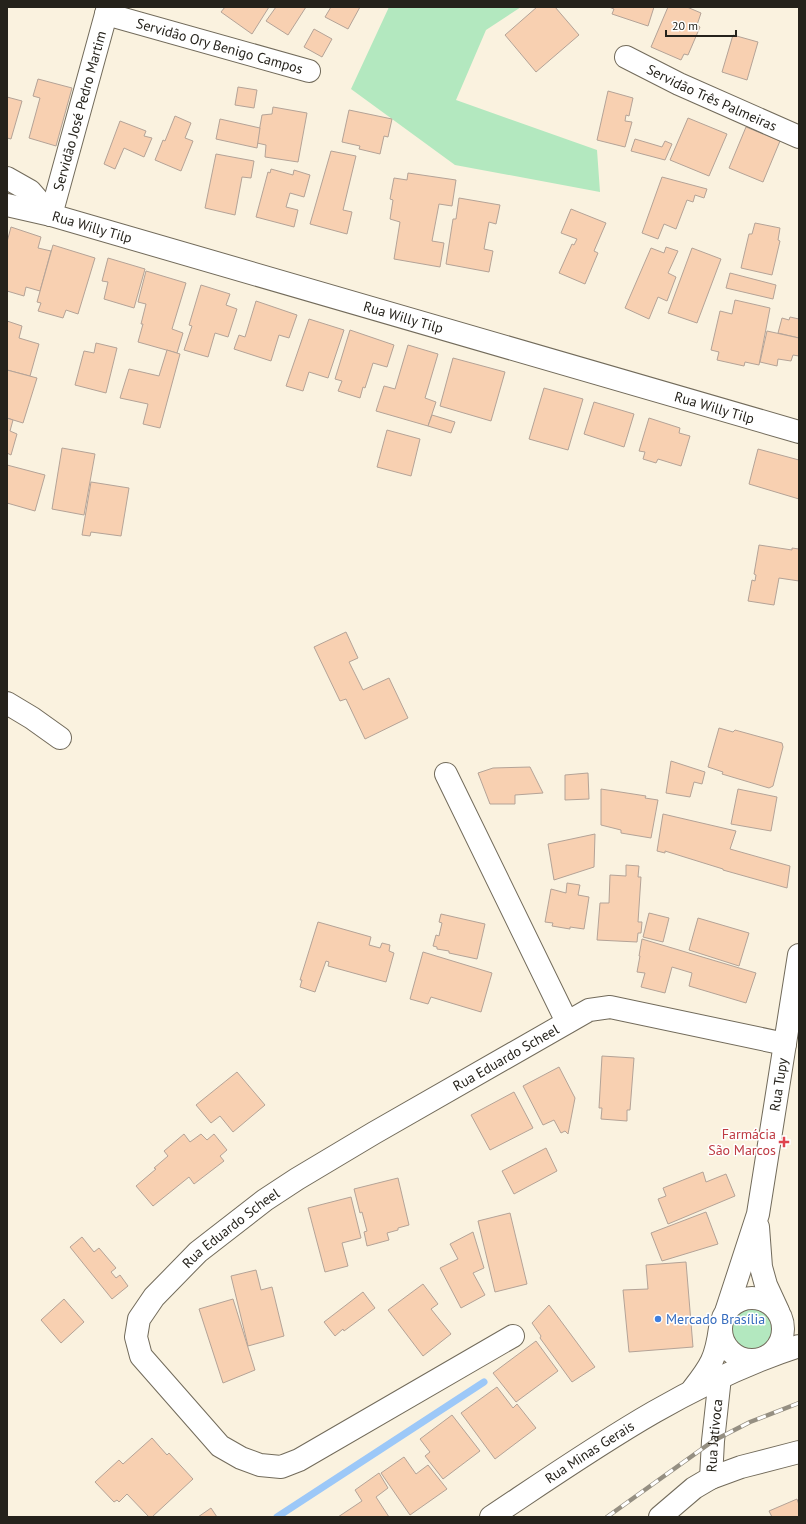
<svg xmlns="http://www.w3.org/2000/svg" width="806" height="1524" viewBox="0 0 806 1524" font-family="'PT Sans',sans-serif">
  <style>
    .green { fill: #b3e8bf }
    .lines { fill: none; stroke-linecap: round; stroke-linejoin: round }
    .stream { stroke: #9cc8f8; stroke-width: 7 }
    .building { fill: #f8d0b1; stroke: #b4a397 }
    .minor-casing { stroke: #726b5b; stroke-width: 24 }
    .tertiary-casing { stroke: #726b5b; stroke-width: 24 }
    .secondary-casing { stroke: #726b5b; stroke-width: 24 }
    .minor { stroke: #fff; stroke-width: 22 }
    .tertiary { stroke: #fff; stroke-width: 22 }
    .secondary { stroke: #fff; stroke-width: 22 }
    .rail-casing { stroke: #958f82; stroke-width: 4.5 }
    .rail { stroke: #fff; stroke-width: 3; stroke-dasharray: 9; stroke-linecap: butt }
    .health-dot { fill: #e0444e; stroke: #fff; stroke-width: 1.5 }
    .shop-dot { fill: #3f7fe0; stroke: #fff; stroke-width: 1.5 }
    .labels { text-anchor: middle; stroke-width: 3; stroke-linejoin: round; paint-order: stroke }
    .street-label { font-size: 14px; fill: #25221b; stroke: #fff }
    .health-label { font-size: 14px; fill: #be3a42; stroke: #fff; text-anchor: end }
    .shop-label { font-size: 14px; fill: #366cbe; stroke: #fff; text-anchor: start }
  </style>
  <rect width="100%" height="100%" fill="#faf2df"/>
  <g class="green">
    <polygon points="389,7 521,7 486,30 456,100 597,150 600,192 455,165 351,89"/>
    <circle cx="752" cy="1329" r="20"/>
  </g>
  <g class="lines">
    <polyline class="stream" points="277,1517 484,1382"/>
  </g>
  <g class="building">
    <polygon points="225,7 269,7 252,34 221,12"/>
    <polygon points="276,7 306,7 288,35 266,21"/>
    <polygon points="331,7 360,7 348,29 325,17"/>
    <polygon points="537,7 555,7 579,35 536,72 505,35"/>
    <polygon points="609,7 654,7 648,26 612,14 614,9"/>
    <polygon points="668,7 687,7 701,13 697,25 700,27 688,55 684,54 681,60 651,47"/>
    <polygon points="314,29 332,39 322,57 304,47"/>
    <polygon points="733,35 758,42 747,80 722,72"/>
    <polygon points="38,79 72,88 56,146 29,138 40,98 33,96"/>
    <polygon points="238,87 257,90 254,108 235,105"/>
    <polygon points="608,91 633,98 629,116 626,115 625,121 632,122 625,147 597,140"/>
    <polygon points="7,97 22,101 11,139 7,138"/>
    <polygon points="273,107 307,113 298,162 265,157 266,145 257,143 262,115 272,114"/>
    <polygon points="349,110 392,119 388,137 384,136 380,154 359,149 360,146 342,142"/>
    <polygon points="175,116 191,123 185,138 193,141 181,171 155,160 163,140 165,141"/>
    <polygon points="688,118 727,134 709,176 670,160"/>
    <polygon points="220,119 260,128 257,148 216,139"/>
    <polygon points="120,121 146,131 144,136 152,138 144,157 124,148 115,169 104,164"/>
    <polygon points="746,127 780,141 763,182 729,168"/>
    <polygon points="635,139 662,147 665,141 672,144 665,160 631,151"/>
    <polygon points="331,151 356,156 343,210 352,212 347,234 310,224"/>
    <polygon points="216,154 254,161 251,178 242,177 235,215 205,208"/>
    <polygon points="271,169 293,175 294,170 310,175 304,197 290,193 286,207 298,210 294,227 256,217 268,172 270,173"/>
    <polygon points="408,173 456,180 452,206 439,204 432,241 444,243 440,267 394,259 400,222 390,219 393,200 390,199 394,178 407,180"/>
    <polygon points="662,177 707,189 704,198 695,195 693,202 687,200 676,229 664,224 658,239 642,233"/>
    <polygon points="459,198 500,205 496,224 489,222 484,249 493,251 489,272 446,264 453,219 456,219"/>
    <polygon points="571,209 606,223 594,251 598,253 585,284 559,273 572,244 574,245 577,239 561,233"/>
    <polygon points="755,223 780,228 778,240 780,241 772,275 741,268 749,234 752,234"/>
    <polygon points="11,227 41,237 38,248 51,251 40,291 26,287 24,296 7,291 7,242"/>
    <polygon points="53,245 95,258 78,314 66,310 63,318 38,311 41,303 37,302"/>
    <polygon points="666,247 678,251 668,273 676,277 667,301 658,297 649,319 625,308 651,248 664,253"/>
    <polygon points="692,248 721,259 697,323 668,313"/>
    <polygon points="108,258 145,269 134,308 104,299 108,282 102,281"/>
    <polygon points="146,271 186,283 172,329 183,333 177,353 138,342 143,324 141,324 146,304 138,302"/>
    <polygon points="730,273 776,285 773,299 726,288"/>
    <polygon points="201,285 230,294 226,305 237,309 228,337 215,333 208,357 184,350 192,326 189,325"/>
    <polygon points="735,300 770,308 759,365 745,362 744,366 717,360 719,352 711,350 720,311 732,314"/>
    <polygon points="256,301 297,315 289,338 279,335 271,361 234,349 239,335 245,337"/>
    <polygon points="790,317 799,319 799,338 778,333 782,318 789,320"/>
    <polygon points="309,319 344,330 328,378 309,372 303,391 286,386"/>
    <polygon points="7,321 22,326 19,338 39,344 30,376 7,370"/>
    <polygon points="350,330 394,345 387,367 373,363 365,388 363,387 360,398 338,391 342,381 335,379"/>
    <polygon points="767,331 799,338 799,356 793,355 791,361 778,359 777,366 760,362"/>
    <polygon points="96,343 117,348 106,393 75,385 84,351 94,353"/>
    <polygon points="408,345 438,354 425,398 436,402 428,426 376,411 384,386 395,389"/>
    <polygon points="167,350 180,354 160,428 143,424 148,404 120,398 129,369 159,376"/>
    <polygon points="453,358 505,372 491,421 440,406"/>
    <polygon points="7,370 37,378 23,423 7,418"/>
    <polygon points="544,388 583,399 568,450 529,439"/>
    <polygon points="594,402 634,414 624,447 584,434"/>
    <polygon points="432,415 455,422 451,433 428,426"/>
    <polygon points="7,418 13,420 10,431 17,434 11,455 7,453"/>
    <polygon points="649,418 680,428 679,433 690,436 681,466 658,459 656,463 643,459 645,452 639,451"/>
    <polygon points="387,430 420,439 411,476 377,467"/>
    <polygon points="62,448 95,454 84,515 52,509"/>
    <polygon points="758,449 799,460 799,499 749,484"/>
    <polygon points="7,465 45,475 35,511 7,503"/>
    <polygon points="91,482 129,488 121,536 91,532 90,536 82,535"/>
    <polygon points="759,545 792,550 792,548 799,549 799,581 779,578 774,605 748,601 752,580 755,581 756,575 754,574"/>
    <polygon points="346,632 358,658 349,662 363,690 389,678 408,718 365,739 346,699 340,701 314,647"/>
    <polygon points="719,728 733,732 735,730 782,743 783,747 773,786 769,788 722,774 723,772 708,767"/>
    <polygon points="671,761 705,772 702,784 694,782 690,797 666,793"/>
    <polygon points="530,767 543,793 515,795 515,804 490,804 478,773 493,768"/>
    <polygon points="588,773 589,799 565,800 565,775"/>
    <polygon points="601,789 646,796 645,798 658,800 651,838 621,833 621,830 601,825"/>
    <polygon points="738,789 777,797 771,831 731,824"/>
    <polygon points="663,814 736,831 730,849 790,866 787,888 723,870 723,869 665,851 665,853 657,851"/>
    <polygon points="595,834 594,867 554,880 548,844"/>
    <polygon points="626,865 639,866 638,877 641,877 638,922 642,922 641,933 638,933 637,942 597,940 600,903 609,903 610,875 626,876"/>
    <polygon points="567,883 580,885 578,895 589,897 584,929 570,927 570,929 552,926 553,923 545,922 551,889 566,893"/>
    <polygon points="649,913 669,918 663,942 643,937"/>
    <polygon points="441,914 485,924 477,959 449,953 449,951 437,949 437,947 433,946 436,935 439,936 442,923 439,922"/>
    <polygon points="698,918 749,933 739,966 689,950"/>
    <polygon points="318,922 371,937 369,945 380,948 382,943 390,945 389,951 394,953 386,982 328,966 329,962 326,961 315,992 300,987 302,980 300,980"/>
    <polygon points="642,939 756,973 746,1003 689,986 692,973 672,967 665,993 641,987 645,973 637,972 640,956 639,956"/>
    <polygon points="423,952 492,973 481,1012 431,997 428,1004 410,999"/>
    <polygon points="602,1056 634,1058 630,1110 627,1110 627,1121 601,1119 602,1108 599,1108"/>
    <polygon points="559,1067 575,1098 568,1134 565,1131 561,1133 554,1120 543,1125 523,1086"/>
    <polygon points="237,1072 265,1105 233,1132 220,1116 211,1123 196,1105"/>
    <polygon points="514,1092 533,1128 490,1150 471,1115"/>
    <polygon points="184,1134 190,1142 201,1134 207,1140 214,1134 227,1150 220,1156 224,1161 194,1184 189,1177 153,1206 136,1186 156,1169 154,1168 168,1156 164,1151"/>
    <polygon points="546,1148 557,1171 514,1194 502,1171"/>
    <polygon points="703,1172 706,1182 726,1174 735,1196 668,1224 658,1199 666,1196 663,1188"/>
    <polygon points="398,1178 409,1225 398,1228 398,1230 387,1233 389,1240 367,1246 364,1232 367,1231 362,1212 360,1213 354,1189"/>
    <polygon points="351,1197 361,1238 342,1243 348,1266 325,1272 308,1208"/>
    <polygon points="706,1212 718,1244 662,1261 651,1233"/>
    <polygon points="510,1213 527,1284 495,1292 478,1221"/>
    <polygon points="473,1232 484,1268 473,1273 485,1295 461,1308 440,1268 458,1259 450,1244"/>
    <polygon points="82,1237 94,1252 99,1248 116,1268 111,1272 116,1278 120,1275 128,1286 112,1299 70,1247"/>
    <polygon points="686,1262 693,1347 629,1352 623,1290 648,1289 646,1265"/>
    <polygon points="256,1270 261,1290 272,1287 284,1336 248,1346 231,1276"/>
    <polygon points="423,1284 438,1304 431,1309 451,1334 423,1356 388,1310"/>
    <polygon points="363,1292 375,1308 344,1331 343,1329 335,1336 324,1322"/>
    <polygon points="64,1299 84,1322 61,1343 41,1320"/>
    <polygon points="233,1299 255,1370 223,1383 199,1309"/>
    <polygon points="549,1305 595,1367 572,1382 540,1338 541,1336 532,1323"/>
    <polygon points="536,1341 558,1371 516,1402 493,1373"/>
    <polygon points="497,1387 513,1408 517,1404 536,1428 495,1459 461,1413"/>
    <polygon points="452,1415 480,1451 443,1479 425,1456 430,1452 420,1439"/>
    <polygon points="152,1438 167,1455 169,1453 193,1479 152,1517 149,1517 127,1494 119,1502 117,1500 114,1502 95,1482 119,1460 123,1464"/>
    <polygon points="404,1457 416,1474 428,1465 447,1489 410,1515 381,1473"/>
    <polygon points="379,1473 388,1488 376,1497 389,1517 338,1517 362,1501 355,1490"/>
    <polygon points="797,1499 799,1505 799,1517 772,1517 769,1511"/>
    <polygon points="211,1508 217,1517 198,1517"/>
  </g>
  <g class="lines">
    <defs>
      <g id="minor">
        <path id="s1" d="M106 14 309 71"/>
        <path id="s2" d="M626 57 679 84 799 137"/>
        <polyline points="7,178 30,191 51,215"/>
        <path id="s3" d="M7 205 51 215 799 432"/>
        <path id="s4" d="M51 215 108 7"/>
        <polyline points="7,703 32,718 60,738"/>
        <polyline points="446,774 567,1022"/>
        <path id="s5" d="M513 1336 299 1460 281 1467 260 1465 241 1458 220 1446 141 1356 136 1337 139 1319 154 1297 198 1252 265 1200 297 1179 374 1133 589 1010 610 1007 785 1044"/>
        <polyline points="711,1478 741,1467 799,1452"/>
      </g>
      <g id="tertiary">
        <path id="s6" d="M660 1517 694 1488 711 1478 713 1441 720 1377"/>
      </g>
      <g id="secondary">
        <polyline points="758,1227 761,1267 766,1285 778,1311"/>
        <circle cx="752" cy="1329" r="31"/>
        <path id="s7" d="M727 1309 758 1214 799 955"/>
        <path d="M693 1389C711 1366 716 1358 720 1328"/>
        <path id="s8" d="M491 1517C590 1451 685 1383 799 1346"/>
      </g>
    </defs>
    <use href="#minor" class="minor-casing"/>
    <use href="#tertiary" class="tertiary-casing"/>
    <use href="#secondary" class="secondary-casing"/>
    <use href="#minor" class="minor"/>
    <use href="#tertiary" class="tertiary"/>
    <use href="#secondary" class="secondary"/>
    <defs>
      <polyline id="rail" points="607,1517 713,1441 750,1422 799,1403"/>
    </defs>
    <use href="#rail" class="rail-casing"/>
    <use href="#rail" class="rail"/>
  </g>
  <path class="health-dot" d="M782 1136h4v4h4v4h-4v4h-4v-4h-4v-4h4z"/>
  <circle class="shop-dot" cx="658" cy="1319" r="4"/>
  <g class="labels">
    <g class="street-label">
      <text dy="5" stroke="none"><textPath href="#s1" startOffset="118">Servidão Ory Benigo Campos</textPath></text>
      <text dy="5" stroke="none"><textPath href="#s2" startOffset="95">Servidão Três Palmeiras</textPath></text>
      <text dy="5" stroke="none"><textPath href="#s4" startOffset="108">Servidão José Pedro Martim</textPath></text>
      <text dy="5" stroke="none"><textPath href="#s3" startOffset="88">Rua Willy Tilp</textPath></text>
      <text dy="5" stroke="none"><textPath href="#s3" startOffset="412">Rua Willy Tilp</textPath></text>
      <text dy="5" stroke="none"><textPath href="#s3" startOffset="736">Rua Willy Tilp</textPath></text>
      <text dy="5" stroke="none"><textPath href="#s5" startOffset="944">Rua Eduardo Scheel</textPath></text>
      <text dy="5" stroke="none"><textPath href="#s7" startOffset="231">Rua Tupy</textPath></text>
      <text dy="5" stroke="none"><textPath href="#s5" startOffset="620">Rua Eduardo Scheel</textPath></text>
      <text dy="5" stroke="none"><textPath href="#s6" startOffset="107">Rua Jativoca</textPath></text>
      <text dy="5" stroke="none"><textPath href="#s8" startOffset="118">Rua Minas Gerais</textPath></text>
    </g>
    <g class="health-label">
      <text x="776" y="1139">Farmácia<tspan x="776" dy="16">São Marcos</tspan></text>
    </g>
    <g class="shop-label">
      <text x="666" y="1324">Mercado Brasília</text>
    </g>
  </g>
  <rect width="806" height="1524" fill="none" stroke="#25221b" stroke-width="16"/>
  <path d="M666 30v6h70v-6" fill="none" stroke="#25221b" stroke-width="2"/>
  <text x="672" y="30" font-size="12" fill="#25221b" stroke="#ffffff" stroke-width="3" paint-order="stroke">20 m</text>
</svg>
